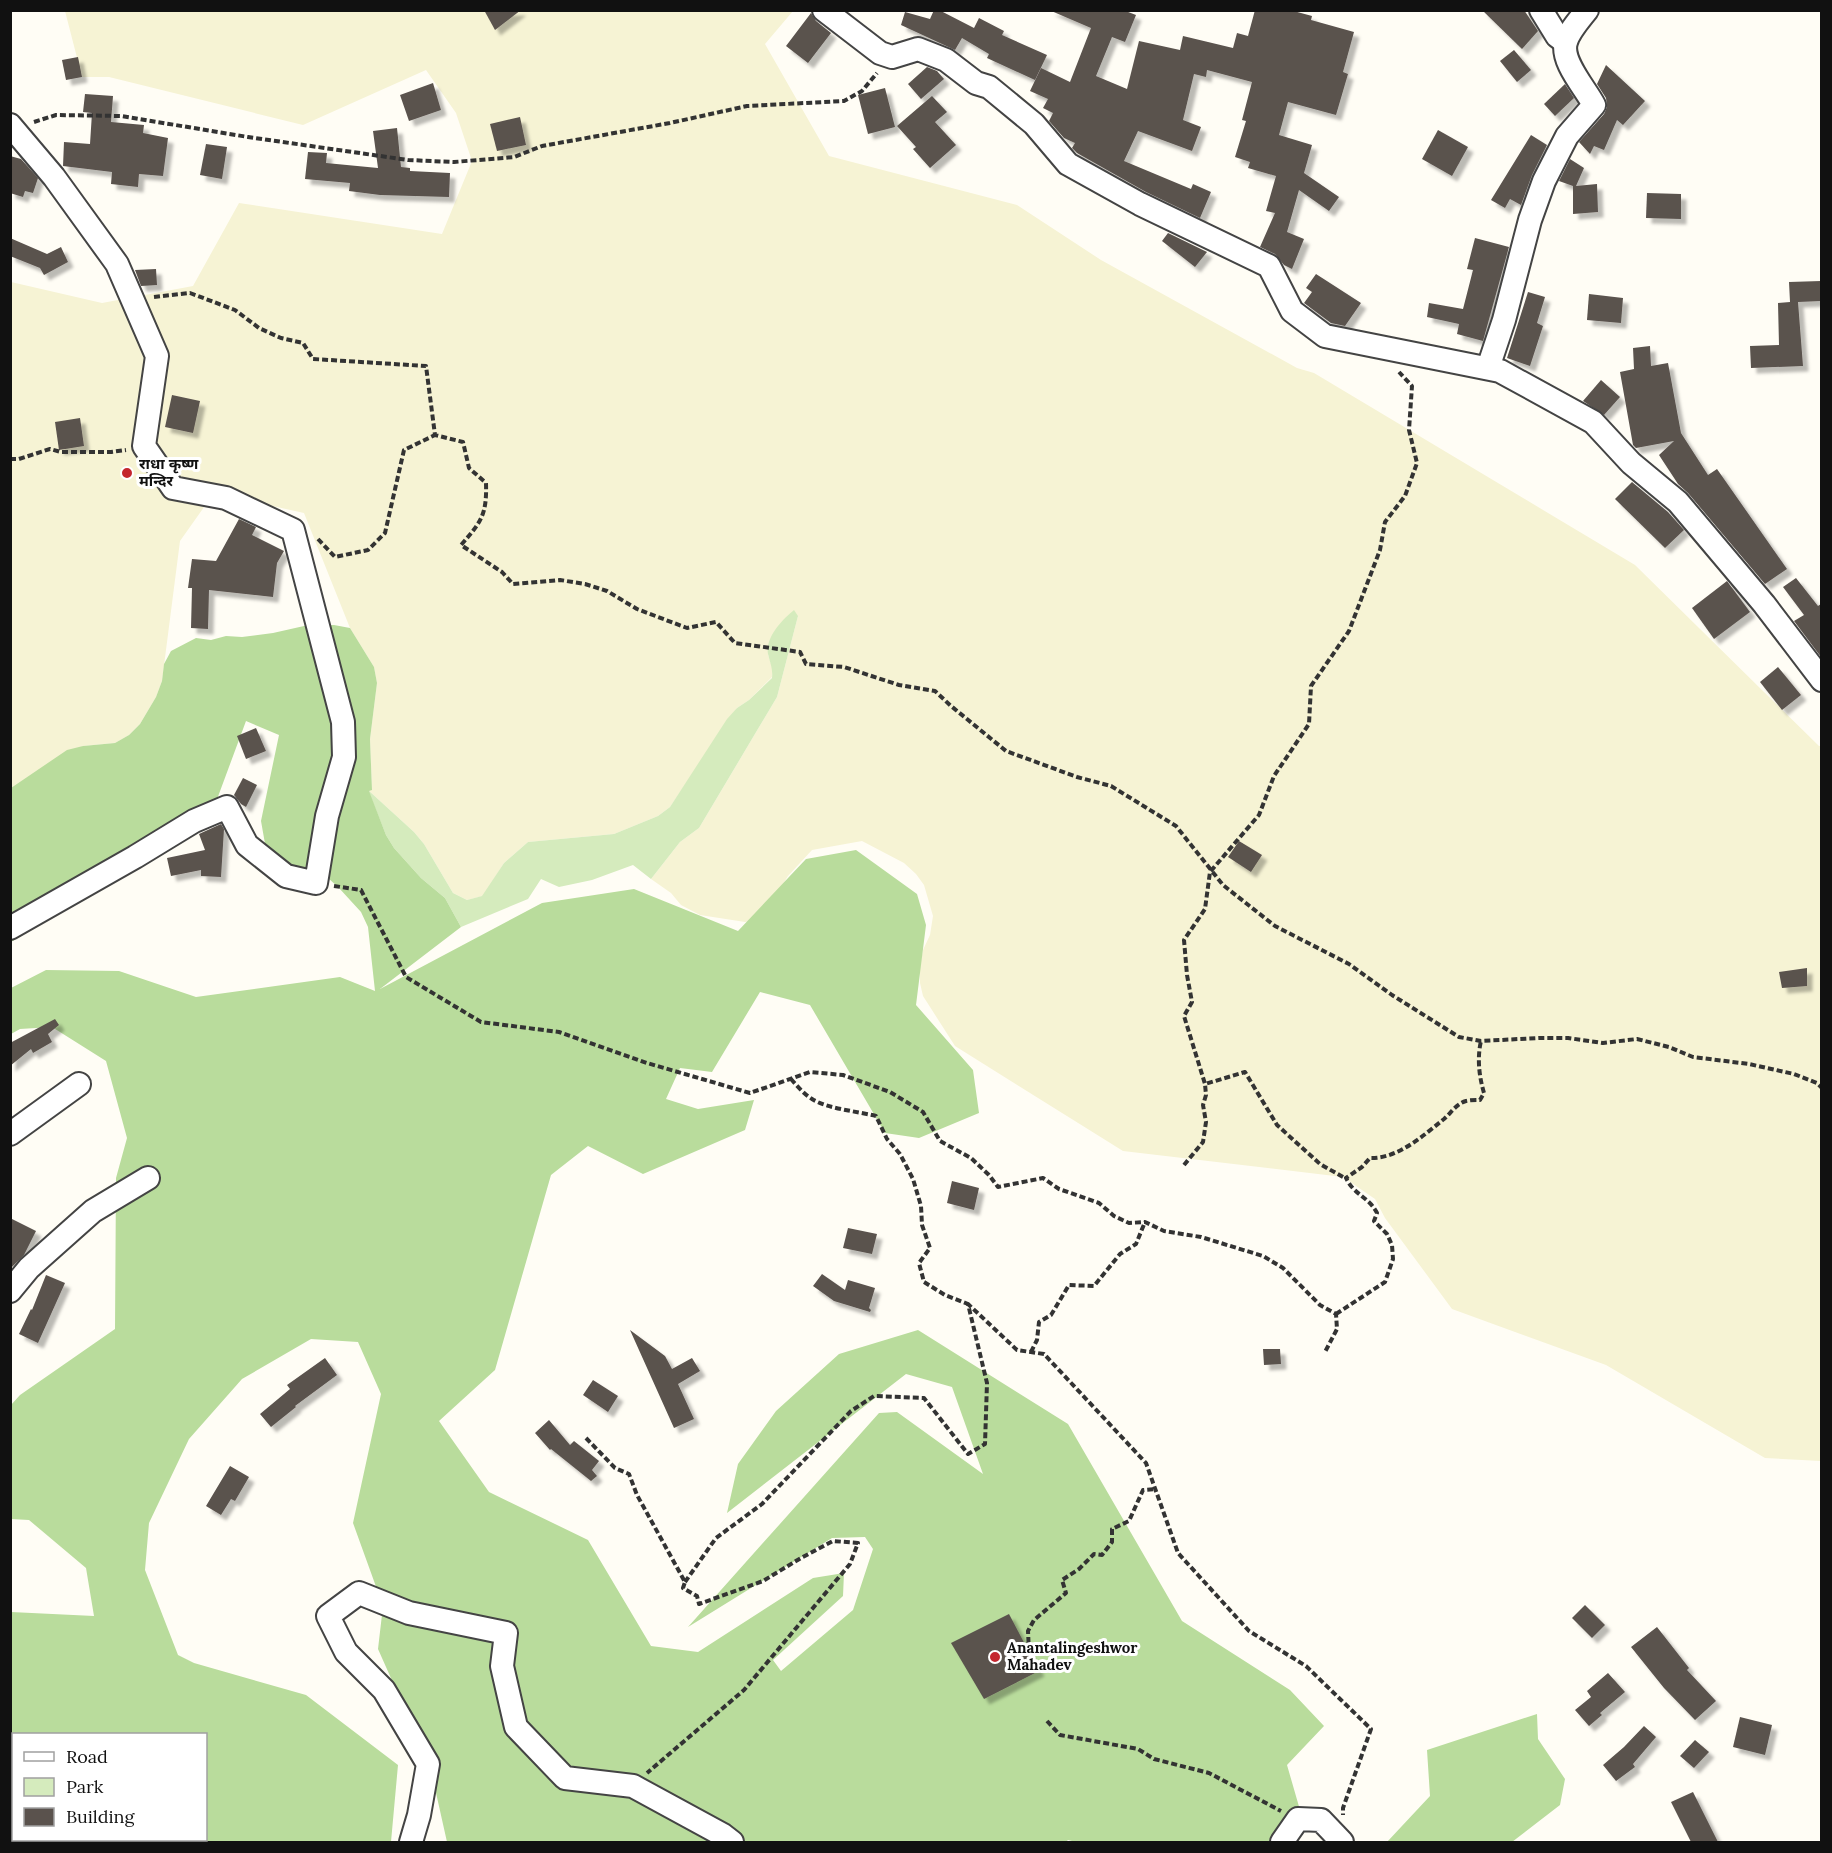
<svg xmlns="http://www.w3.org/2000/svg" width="1832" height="1853" viewBox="0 0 1832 1853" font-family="Lora,'Noto Sans Devanagari',serif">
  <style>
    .farmland { fill: #f6f3d4 }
    .green { fill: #d5ebbd }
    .forest { fill: #b9dc9c; fill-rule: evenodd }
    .building { fill: #5a524d; filter: url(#shadow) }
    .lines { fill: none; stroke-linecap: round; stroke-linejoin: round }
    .street-casing { stroke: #444; stroke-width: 26 }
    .path { stroke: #333; stroke-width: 4; stroke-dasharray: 6 3; stroke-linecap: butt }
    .street { stroke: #fff; stroke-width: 22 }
    .poi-dot { fill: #c4262e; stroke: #fff; stroke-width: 2 }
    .labels { text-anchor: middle; stroke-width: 6; stroke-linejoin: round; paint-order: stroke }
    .poi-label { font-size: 15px; font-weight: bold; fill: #111; stroke: #fff; text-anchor: start }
  </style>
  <defs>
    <filter id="shadow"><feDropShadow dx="5.5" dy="5.5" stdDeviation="1.5" flood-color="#0004"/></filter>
  </defs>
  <rect width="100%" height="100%" fill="#fffdf5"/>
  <polygon class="farmland" points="65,11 793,11 765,44 829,156 1017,205 1101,260 1297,368 1314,373 1635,565 1819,746 1821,746 1821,1461 1765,1458 1606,1365 1452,1309 1385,1218 1375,1199 1343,1177 1123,1151 955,1046 923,996 920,983 920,966 923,950 930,935 933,916 924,885 916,874 904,863 862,841 812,850 788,876 761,920 745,922 700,915 681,905 671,893 651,879 680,842 699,828 777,697 798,616 768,655 773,669 772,677 749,700 737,708 670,807 658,816 614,834 528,842 504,863 483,896 467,900 453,893 424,844 414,832 368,790 372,790 370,739 377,683 374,667 350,628 304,513 214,493 180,541 162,681 156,697 140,724 129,735 115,743 83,746 11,788 11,282 102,303 193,286 239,203 442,234 472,161 456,113 426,70 303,125 109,77 82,77"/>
  <path class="green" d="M794 610 798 616 777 697 699 828 680 842 651 879 633 865 592 880 559 887 541 879 528 899 461 927 445 898 421 878 394 848 386 835 368 790 414 832 424 844 453 893 467 900 482 896 504 863 528 842 614 834 658 816 670 807 727 719 737 708 749 700 772 678C773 668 770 663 768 654 765 637 783 619 794 610Z"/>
  <g class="forest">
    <path d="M334 625 350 628 374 667 377 683 370 739 372 790 369 791 386 835 394 848 421 878 445 898 461 927 380 989 542 903 634 889 738 931 806 859 856 850 917 894 926 925 916 1005 973 1070 979 1113 919 1138 885 1133 810 1005 760 992 712 1072 680 1068 666 1099 698 1109 754 1100 745 1130 643 1174 588 1146 551 1175 495 1370 439 1421 489 1492 588 1540 651 1646 698 1652 813 1578 844 1573 843 1596 773 1660 781 1671 853 1610 873 1549 865 1537 832 1538 688 1627 879 1413 897 1412 983 1474 952 1387 906 1374 727 1513 738 1464 776 1411 839 1354 918 1330 1068 1424 1182 1621 1290 1690 1324 1726 1287 1765 1300 1810 1283 1842H1076L1068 1840 1066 1842H447L430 1766 378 1649 383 1606 353 1523 381 1394 358 1342 311 1339 242 1379 189 1439 149 1523 145 1570 178 1655 194 1663 306 1695 398 1765 391 1842H11V1612L94 1616 86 1568 29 1520 11 1519V1405L20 1395 115 1329 116 1178 127 1138 106 1061 52 1027 20 1029 11 1034V988L46 970 119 971 196 997 340 977 375 991 368 927 361 912 339 888 327 877 280 864 267 855 261 821 279 735 246 721 216 802 163 853 11 942V788L67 750 83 746 115 743 129 735 140 724 156 697 162 681 164 664 171 651 196 638 211 640 226 636 242 637 273 633 304 626ZM14 1734H206V1840H14Z"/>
    <polygon points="1537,1714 1538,1739 1565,1779 1560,1805 1512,1842 1387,1842 1430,1796 1427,1750"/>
  </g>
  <g class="building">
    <polygon points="484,10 521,10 495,30"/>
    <polygon points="934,10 939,10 974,28 979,18 1004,31 1002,35 1047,55 1035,80 987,58 989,54 962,38 955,50 901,25 905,12 930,19"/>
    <polygon points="1049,10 1123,10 1136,15 1125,42 1112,37 1096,76 1127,89 1139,41 1180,50 1183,36 1233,48 1237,33 1248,36 1255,10 1290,10 1312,16 1311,20 1354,32 1343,72 1348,74 1336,115 1288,102 1279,135 1312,145 1304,173 1339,197 1329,211 1299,190 1287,232 1304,239 1292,269 1284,265 1275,254 1260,247 1275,213 1266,211 1276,176 1248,168 1250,162 1235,157 1246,121 1242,120 1252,82 1207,70 1206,77 1194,74 1183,120 1201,127 1192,151 1138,131 1124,161 1191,189 1193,184 1211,192 1200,218 1146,192 1077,153 1072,148 1075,143 1064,138 1049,121 1053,113 1043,108 1048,99 1030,91 1041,68 1070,82 1091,28"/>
    <polygon points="1482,10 1524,10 1538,31 1522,49"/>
    <polygon points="811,13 816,21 831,33 808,63 786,46"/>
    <polygon points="1514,50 1531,70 1517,82 1500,61"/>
    <polygon points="78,57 82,77 66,80 62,60"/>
    <polygon points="1606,65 1645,101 1623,125 1617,120 1604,150 1594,146 1590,154 1579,142 1604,114 1607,107 1606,98 1597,84"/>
    <polygon points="927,67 937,71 944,79 921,99 908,84"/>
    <polygon points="433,83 441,110 409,121 400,95"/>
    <polygon points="1565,84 1574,98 1555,116 1544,104"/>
    <polygon points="885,88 895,127 868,134 858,95"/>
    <polygon points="85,94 113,96 111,122 144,125 143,133 168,138 163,176 139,174 138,187 111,184 112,172 63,166 64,142 90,144 92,113 83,112"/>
    <polygon points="932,96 947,112 935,122 956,145 930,168 913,149 916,147 897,126"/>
    <polygon points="520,117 526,145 497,151 490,124"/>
    <polygon points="397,128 401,167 410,168 410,171 450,173 449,197 380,195 349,191 350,183 305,179 308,152 327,153 326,163 378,168 373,131"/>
    <polygon points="1438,130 1468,147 1452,176 1422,159"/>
    <polygon points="1531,135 1547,145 1532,175 1521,205 1510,199 1505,208 1491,200"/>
    <polygon points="206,144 227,147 222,179 200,175"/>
    <polygon points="10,156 21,159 38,178 33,193 25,191 23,197 10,193"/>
    <polygon points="1570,159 1584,168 1576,186 1597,184 1598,212 1573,214 1573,186 1559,181"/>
    <polygon points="1647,193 1681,194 1681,219 1646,218"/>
    <polygon points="1168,233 1207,252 1195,267 1162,241"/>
    <polygon points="10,238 47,254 61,247 68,262 44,275 40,268 10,256"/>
    <polygon points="1475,238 1509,247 1483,341 1457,334 1459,324 1427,317 1429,303 1463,309 1473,270 1467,269"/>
    <polygon points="156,269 157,285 141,286 135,270"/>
    <polygon points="1316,274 1361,303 1345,326 1331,323 1304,303 1312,292 1306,288"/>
    <polygon points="1821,281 1821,301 1798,302 1803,366 1751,368 1750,346 1779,345 1778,303 1790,302 1789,282"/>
    <polygon points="1528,292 1545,297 1537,323 1543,326 1530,366 1507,358"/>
    <polygon points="1589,294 1623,298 1621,323 1587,320"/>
    <polygon points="1650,346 1651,366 1668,363 1681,433 1708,475 1717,469 1787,569 1765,584 1688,493 1678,484 1659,455 1674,441 1636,448 1633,445 1620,372 1634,369 1633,348"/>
    <polygon points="1601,380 1620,397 1604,415 1583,401"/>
    <polygon points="172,395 200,401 193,433 165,427"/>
    <polygon points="80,418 84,446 59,450 55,422"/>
    <polygon points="1632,482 1668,512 1684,530 1665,548 1615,499"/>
    <polygon points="239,519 256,527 252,535 284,551 277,563 273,597 209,590 208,629 191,628 192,588 188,588 192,559 216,561"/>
    <polygon points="1796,578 1818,606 1821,604 1821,657 1794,621 1804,615 1783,587"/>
    <polygon points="1727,581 1750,612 1714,639 1692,608"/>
    <polygon points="1778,667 1801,695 1782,710 1760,682"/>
    <polygon points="256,728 266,751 246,759 237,736"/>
    <polygon points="243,778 257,785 246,807 241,804 234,795"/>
    <polygon points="221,824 224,829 221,877 201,876 201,870 171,876 167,858 205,850 199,834"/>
    <polygon points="1239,841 1262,855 1251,872 1228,857"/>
    <polygon points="1807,968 1807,986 1782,988 1779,972"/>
    <polygon points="55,1019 59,1025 48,1034 52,1042 33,1053 31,1049 10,1066 10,1043"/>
    <polygon points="952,1181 979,1188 974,1210 947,1203"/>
    <polygon points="10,1218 36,1231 24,1255 10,1269"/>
    <polygon points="848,1228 877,1234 872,1254 843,1248"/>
    <polygon points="822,1274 845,1290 848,1280 875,1288 869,1308 871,1310 870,1312 834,1301 813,1286"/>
    <polygon points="46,1275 65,1283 38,1343 19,1334 31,1309 32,1310"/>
    <polygon points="630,1330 665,1356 672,1369 692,1358 700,1371 678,1384 694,1419 674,1428"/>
    <polygon points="1263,1349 1280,1349 1281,1364 1264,1365"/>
    <polygon points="325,1358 337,1375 295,1406 296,1407 271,1427 260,1414 290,1389 287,1385"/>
    <polygon points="593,1380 618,1396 608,1412 583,1395"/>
    <polygon points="549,1420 570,1445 574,1441 599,1461 592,1470 597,1476 591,1481 551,1449 550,1450 535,1433"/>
    <polygon points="230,1466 249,1477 235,1501 231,1499 221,1515 206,1506"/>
    <polygon points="1585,1605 1605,1625 1592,1638 1572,1618"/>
    <polygon points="1009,1614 1039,1671 984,1699 951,1643"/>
    <polygon points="1657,1627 1689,1668 1687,1670 1716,1701 1695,1720 1664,1688 1631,1647"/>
    <polygon points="1608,1673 1625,1692 1600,1713 1602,1715 1589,1726 1575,1710 1591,1697 1587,1691"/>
    <polygon points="1740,1717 1772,1725 1765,1755 1733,1747"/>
    <polygon points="1644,1726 1656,1737 1633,1764 1635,1767 1616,1781 1603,1765 1624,1747"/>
    <polygon points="1695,1740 1709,1752 1694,1768 1680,1756"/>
    <polygon points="1693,1792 1718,1842 1691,1842 1671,1802"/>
  </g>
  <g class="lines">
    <defs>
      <g id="street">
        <polyline points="824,10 880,53 892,57 918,49 946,60 976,83 989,87 1034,124 1068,164 1140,204 1269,266 1292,311 1325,336 1500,371 1593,422 1631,463 1678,502 1764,604 1822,680"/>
        <polyline points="1541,10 1557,36 1565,42"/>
        <polyline points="10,125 54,177 117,264 157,356 144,446 173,488 226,498 293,530 343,722 344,757 327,816 316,883 286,876 247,845 227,807 194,821 135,857 10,928"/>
        <path d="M1488 368 1504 320 1530 220 1544 181 1567 136 1594 105C1586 89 1560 61 1566 42 1569 31 1580 19 1587 10"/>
        <polyline points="10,1134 79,1084"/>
        <polyline points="10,1291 29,1268 93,1211 148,1178"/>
        <polyline points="411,1842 419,1815 428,1764 384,1690 346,1652 328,1616 359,1593 409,1613 506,1633 502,1666 516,1727 565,1778 633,1786 723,1835 732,1842"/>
        <polyline points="1282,1842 1298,1819 1321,1820 1342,1842"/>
      </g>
    </defs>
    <use href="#street" class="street-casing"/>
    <g class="path">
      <polyline points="34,122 56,115 121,116 248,137 408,160 454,162 514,157 542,146 670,123 747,106 844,101 862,91 877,73"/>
      <path d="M154 297 190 293 235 310 259 328 281 338 303 343 313 359 426 366 435 435 463 442 469 468 486 483C487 515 481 522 461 545L502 572 513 584 560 580 585 584 607 591 637 609 687 628 716 622 735 643 800 652 806 664 844 667 899 685 935 691 951 706 1006 751 1077 777 1111 786 1176 826 1223 885 1275 926 1349 964 1392 995 1459 1037 1481 1041 1539 1038H1568L1603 1043 1637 1039 1669 1047 1693 1057 1749 1064 1794 1074 1817 1083 1822 1088"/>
      <polyline points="10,459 19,459 50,449 61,452 111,452 126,450"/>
      <polyline points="318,539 335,557 368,550 385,533 404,450 435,435"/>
      <polyline points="334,886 361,890 406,977 481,1022 559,1032 647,1063 750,1093 810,1072 843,1075 890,1092 923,1112 940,1141 971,1158 989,1175 998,1187 1043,1178 1059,1189 1099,1203 1114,1216 1129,1223 1145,1222 1164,1231 1201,1237 1263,1256 1283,1268 1320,1305 1336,1314 1337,1329 1325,1352"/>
      <path d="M791 1079C797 1086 804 1094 812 1099 828 1109 856 1111 876 1116L887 1139 900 1154 913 1179 921 1206 922 1225 930 1248 919 1263 924 1282 945 1295 968 1304"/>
      <polyline points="1184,1165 1203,1142 1206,1122 1203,1105 1206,1095 1205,1084"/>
      <polyline points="1343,1177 1320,1164 1277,1125 1245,1072 1205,1084 1184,1016 1192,1002 1187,975 1184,940 1205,909 1210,872 1259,815 1274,776 1309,724 1311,686 1349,631 1380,550 1385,522 1405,496 1417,463 1409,430 1412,386 1399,372"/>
      <path d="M1336 1314 1385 1282 1393 1259 1392 1245 1387 1234 1374 1221 1377 1213C1369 1197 1354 1195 1346 1178L1362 1167 1370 1158C1398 1159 1424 1135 1444 1119 1451 1113 1456 1104 1466 1101 1470 1100 1476 1100 1480 1100L1484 1093C1479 1076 1477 1058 1481 1041"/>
      <polyline points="1031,1352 1037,1340 1039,1322 1051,1315 1069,1285 1094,1286 1120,1254 1136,1244 1145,1222"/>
      <polyline points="586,1438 615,1468 629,1474 637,1495 685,1582 683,1588 697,1596 699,1604 763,1581 801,1558 833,1541 858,1543 850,1564 744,1690 647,1773"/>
      <polyline points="685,1582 716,1538 762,1504 851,1411 874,1396 924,1398 968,1454 985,1444 987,1383 968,1304 1017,1350 1044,1354 1146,1463 1178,1553 1249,1631 1306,1666 1371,1729 1343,1808 1343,1815"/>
      <polyline points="1029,1652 1028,1631 1034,1620 1066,1593 1062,1580 1079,1569 1094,1554 1102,1555 1112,1542 1112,1529 1129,1521 1143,1490 1155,1489"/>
      <polyline points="1047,1721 1060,1735 1138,1749 1154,1759 1209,1773 1281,1811"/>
    </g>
    <use href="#street" class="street"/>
  </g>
  <g class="poi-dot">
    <circle cx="127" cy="473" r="6"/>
    <circle cx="995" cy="1657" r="6"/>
  </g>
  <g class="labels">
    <g class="poi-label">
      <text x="139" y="469">राधा कृष्ण<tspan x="139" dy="17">मन्दिर</tspan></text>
      <text x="1007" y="1653">Anantalingeshwor<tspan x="1007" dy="17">Mahadev</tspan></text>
    </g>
  </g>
  <rect width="1832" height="1853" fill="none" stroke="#111111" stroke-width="24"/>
  <rect x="12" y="1733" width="195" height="108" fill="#ffffff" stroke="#a0a0a0" stroke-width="1.5"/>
  <rect x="24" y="1752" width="30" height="9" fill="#ffffff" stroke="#a0a0a0" stroke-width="1.5"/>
  <text x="66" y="1763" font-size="18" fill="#111111">Road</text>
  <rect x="24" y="1778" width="30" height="18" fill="#d5ebbd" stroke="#a0a0a0" stroke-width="1.5"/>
  <text x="66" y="1793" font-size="18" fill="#111111">Park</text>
  <rect x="24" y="1808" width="30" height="18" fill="#5a524d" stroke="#a0a0a0" stroke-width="1.5"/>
  <text x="66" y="1823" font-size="18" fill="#111111">Building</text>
</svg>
